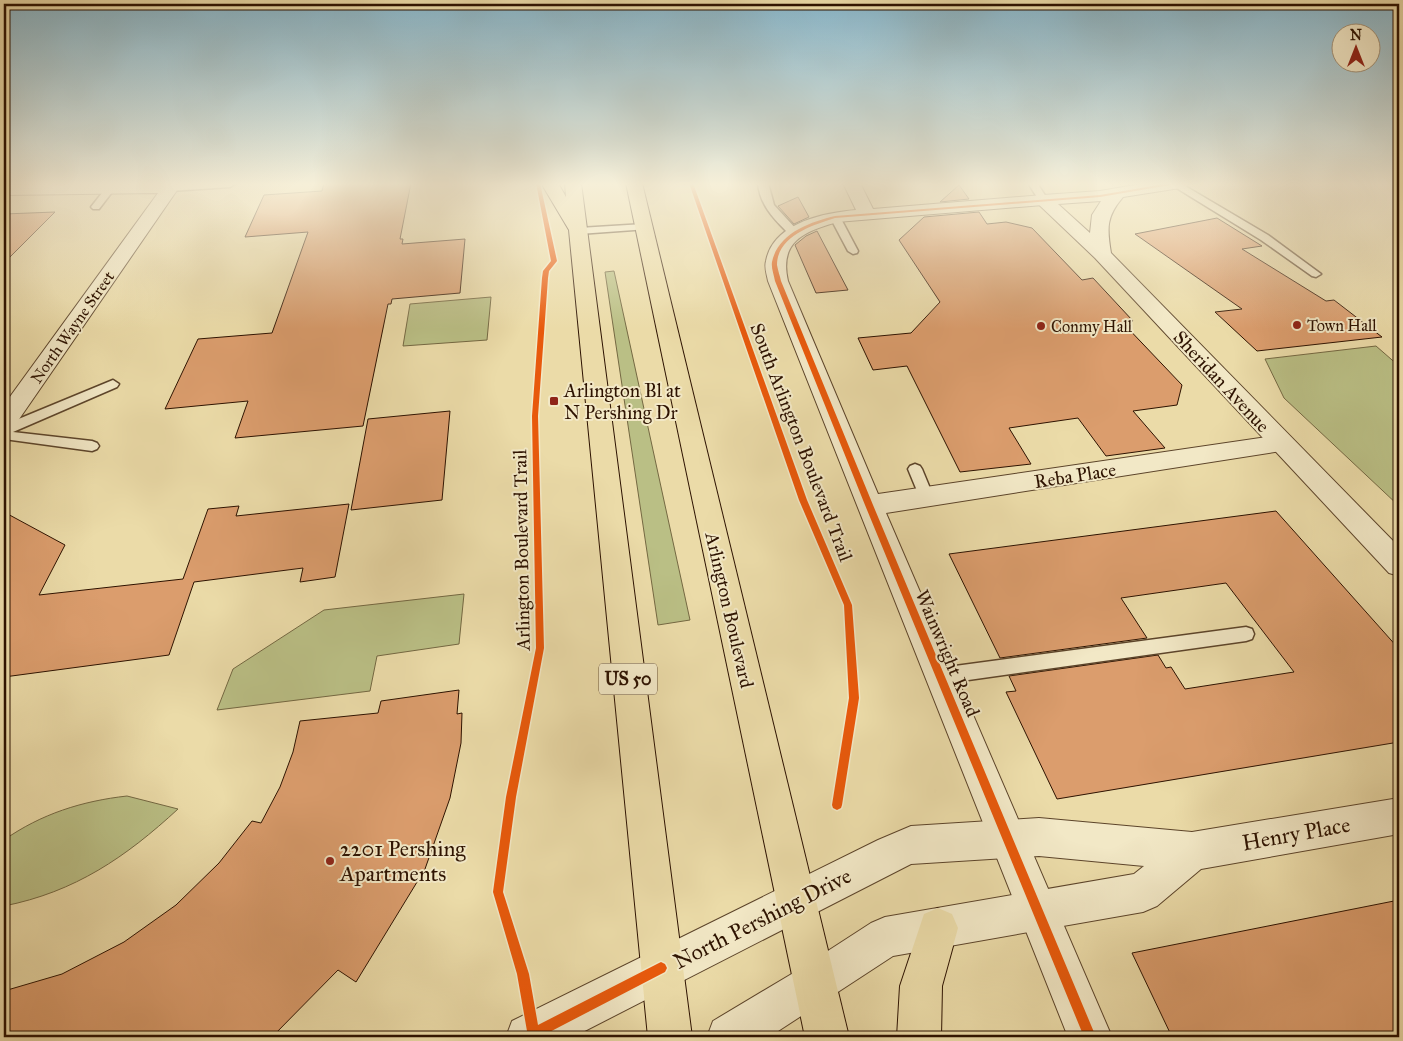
<svg xmlns="http://www.w3.org/2000/svg" width="1403" height="1041" viewBox="0 0 1403 1041" font-family="'IM FELL Great Primer',serif">
  <style>
    .green { fill: #babf85; stroke: #746842 }
    .building { fill: #db9d6d; stroke: #2d1200 }
    .lines { fill: none; stroke-linecap: round; stroke-linejoin: round }
    .service-casing { stroke: #5c442a; stroke-width: 3 }
    .minor-casing { stroke: #5c442a; stroke-width: 2 }
    .tertiary-casing { stroke: #5c442a; stroke-width: 2 }
    .trunk-casing { stroke: #2d1200; stroke-width: 2 }
    .service { fill: #f2e8c6; fill-rule: evenodd }
    .minor { fill: #f2e8c6; fill-rule: evenodd }
    .tertiary { fill: #f2e8c6; fill-rule: evenodd }
    .trunk { fill: #ebdba8; fill-rule: evenodd }
    .cycleway-casing { stroke: #f2e8c6; stroke-width: 3 }
    .cycleway { fill: #e8590c; fill-rule: evenodd }
    .poi-dot { fill: #8f2418; stroke: #f2e8c6; stroke-width: 2 }
    .labels { text-anchor: middle; stroke-width: 4; stroke-linejoin: round; paint-order: stroke }
    .far-poi-label { font-size: 16px; fill: #2d1200; stroke: #f2e8c6; text-anchor: start }
    .far-street-label { font-size: 16px; fill: #2d1200; stroke: #f2e8c6 }
    .shield { fill: #f2e8c6; stroke: #68523b; stroke-width: 1 }
    .shield-label { font-size: 18px; font-weight: bold; fill: #2d1200 }
    .street-label { font-size: 19px; fill: #2d1200; stroke: #f2e8c6 }
    .poi-label { font-size: 19px; fill: #2d1200; stroke: #f2e8c6; text-anchor: start }
    .near-street-label { font-size: 22px; fill: #2d1200; stroke: #f2e8c6 }
    .near-poi-label { font-size: 22px; fill: #2d1200; stroke: #f2e8c6; text-anchor: start }
  </style>
  <rect width="100%" height="100%" fill="#ebdba8"/>
  <filter id="stains"><feTurbulence type="fractalNoise" baseFrequency=".004" numOctaves="4"/><feColorMatrix values="0 0 0 0 .2 0 0 0 0 .09 0 0 0 0 .02 0 0 0 .5 -.17"/></filter>
  <radialGradient id="worn" r=".72"><stop offset=".6" stop-color="#630" stop-opacity="0"/><stop offset="1" stop-color="#630" stop-opacity=".3"/></radialGradient>
  <g class="green">
    <polygon points="614,271 690,620 658,625 605,272"/>
    <polygon points="491,297 487,340 403,346 410,304"/>
    <polygon points="1376,346 1399,366 1399,506 1284,398 1265,359"/>
    <polygon points="464,594 459,644 377,656 370,691 217,710 233,669 324,610"/>
    <path d="M127 796 178 809C126 857 75 892 4 906V840C41 814 82 801 127 796Z"/>
  </g>
  <g class="building">
    <polygon points="324,183 411,183 400,239 403,239 402,244 465,239 460,293 392,299 391,304 388,304 363,426 235,438 248,401 165,409 198,339 272,333 308,232 245,237 264,195 322,191"/>
    <polygon points="959,185 969,199 940,202"/>
    <polygon points="798,197 809,217 794,224 778,206"/>
    <polygon points="55,212 4,263 4,214"/>
    <polygon points="979,212 987,224 1006,222 1032,228 1082,280 1093,278 1133,321 1122,322 1182,385 1177,405 1133,411 1165,448 1106,456 1078,418 1009,428 1031,464 960,472 907,366 873,370 858,338 911,333 940,302 899,240 924,217"/>
    <polygon points="1217,218 1262,246 1242,249 1326,301 1334,300 1382,337 1257,351 1215,312 1242,309 1135,234"/>
    <polygon points="817,231 848,290 816,293 795,245 806,236"/>
    <polygon points="450,411 442,500 351,510 368,419"/>
    <polygon points="349,504 335,577 300,582 303,568 194,582 169,655 4,677 4,512 65,545 39,595 183,579 208,509 239,506 236,516"/>
    <polygon points="1276,511 1399,649 1399,742 1057,799 1006,692 1016,691 1009,676 1158,655 1166,668 1171,667 1185,689 1294,672 1226,583 1121,598 1147,638 1000,658 949,554"/>
    <polygon points="459,690 457,714 462,713 461,743 450,798 425,869 356,982 338,970 272,1037 4,1037 4,991 62,974 124,942 176,905 219,863 252,821 261,823 280,787 293,752 300,721 378,713 381,701"/>
    <polygon points="1399,900 1399,1037 1172,1037 1132,953"/>
  </g>
  <g class="lines">
    <defs>
      <g id="service">
        <polygon points="110,183 119,183 99,209 93,209 91,207"/>
        <polygon points="201,183 235,184 230,187 171,191 166,188 171,185"/>
        <path d="M758 183H768L774 205 798 231V235H790C775 220 760 206 758 183Z"/>
        <polygon points="1028,183 1037,183 1048,200 1046,202 1040,202"/>
        <polygon points="1180,183 1268,235 1321,274 1316,277 1312,276 1261,240 1170,184"/>
        <polygon points="835,214 840,217 858,251 857,253 853,254 848,251 830,217"/>
        <polygon points="644,224 649,227 648,229 579,234 574,231 579,228"/>
        <polygon points="113,380 119,384 117,387 13,432 92,441 97,443 99,446 97,449 92,451 4,439 4,425"/>
        <polygon points="915,464 920,466 922,469 934,498 932,502 927,503 922,502 920,498 908,469 910,466"/>
        <polygon points="1246,627 1252,629 1254,634 1252,639 1246,641 940,684 934,681 931,676 934,671 940,668"/>
      </g>
      <g id="minor">
        <polygon points="182,183 13,428 4,430 4,405 158,193 4,195 4,185"/>
        <path d="M843 183H860L873 209 1043 195 1049 196 1052 200 1049 204 1043 205 837 222C804 232 779 241 788 281L878 494 1281 435 1290 437 1294 443 1290 449 1281 451 886 513 1112 1037H1068L768 281C767 275 764 268 766 261 773 223 823 213 856 210Z"/>
      </g>
      <g id="tertiary">
        <path d="M1147 183H1188L1186 187 1180 188 1123 197C1106 217 1107 228 1111 253L1399 547V576L1389 573 1095 258 1034 200 1037 196 1043 195 1100 191ZM1101 201 1092 215 1090 233 1058 204Z"/>
        <polygon points="1399,798 1399,834 1201,869 1157,906 1143,912 893,956 769,1037 707,1037 713,1021 800,969 871,923 885,917 1134,874 1144,866 1039,856 911,864 573,1037 506,1037 512,1021 878,840 911,826 1039,818 1192,832"/>
      </g>
      <g id="trunk">
        <polygon points="541,183 558,183 566,197 565,183 581,183 692,1037 648,1037 569,230"/>
        <polygon points="626,183 642,183 849,1037 805,1037"/>
        <polygon points="938,908 952,914 958,928 942,986 941,1037 897,1037 900,986 924,914"/>
      </g>
    </defs>
    <use href="#service" class="service-casing"/>
    <use href="#minor" class="minor-casing"/>
    <use href="#tertiary" class="tertiary-casing"/>
    <use href="#trunk" class="trunk-casing"/>
    <use href="#service" class="service"/>
    <use href="#minor" class="minor"/>
    <use href="#tertiary" class="tertiary"/>
    <use href="#trunk" class="trunk"/>
    <defs>
      <g id="cycleway">
        <polygon points="536,183 540,183 557,261 549,271 548,278 538,416 544,648 516,797 503,892 529,974 538,1025 657,964 661,962 665,964 667,968 665,972 540,1037 522,1037 524,1033 527,1031 517,974 493,892 506,797 536,648 532,416 542,278 543,271 551,261"/>
        <polygon points="689,183 693,183 807,500 852,605 859,698 842,805 841,808 837,810 833,808 832,805 849,698 844,605 799,500"/>
        <path d="M1170 183H1182L1100 197 835 218C813 225 777 236 777 265 778 271 780 276 781 281L873 505 1096 1037H1084L865 505 775 281C774 275 771 268 772 262 778 233 810 222 835 216L1100 195Z"/>
      </g>
    </defs>
    <use href="#cycleway" class="cycleway-casing"/>
    <use href="#cycleway" class="cycleway"/>
  </g>
  <linearGradient id="sky" x2="0" y2="1"><stop stop-color="#88b7cc"/><stop offset="0.56" stop-color="#f6efd8"/><stop offset="1" stop-color="#f6efd8" stop-opacity="0"/></linearGradient>
  <rect width="1403" height="329" fill="url(#sky)"/>
  <g class="poi-dot">
    <circle cx="1297" cy="325" r="5"/>
    <circle cx="1041" cy="326" r="5"/>
    <rect x="549" y="396" width="10" height="10" rx="2.5"/>
    <circle cx="330" cy="861" r="5"/>
  </g>
  <g class="labels">
    <g class="far-poi-label">
      <text x="1307" y="331">Town Hall</text>
      <text x="1051" y="332">Conmy Hall</text>
    </g>
    <g class="far-street-label">
      <text transform="translate(72 327) rotate(-55)" y="6">North Wayne Street</text>
    </g>
    <rect class="shield" x="599" y="663.5" width="58" height="31" rx="4"/>
    <g class="shield-label">
      <text x="628" y="685">US 50</text>
    </g>
    <g class="street-label">
      <text transform="translate(1222 381) rotate(47)" y="7">Sheridan Avenue</text>
      <text transform="translate(802 442) rotate(69)" y="7">South Arlington Boulevard Trail</text>
      <text transform="translate(1075 475) rotate(-9)" y="7">Reba Place</text>
      <text transform="translate(521 550) rotate(-91)" y="7">Arlington Boulevard Trail</text>
      <text transform="translate(730 610) rotate(77)" y="7">Arlington Boulevard</text>
      <text transform="translate(948 653) rotate(67)" y="7">Wainwright Road</text>
    </g>
    <g class="poi-label">
      <text x="564" y="397">Arlington Bl at<tspan x="564" dy="22">N Pershing Dr</tspan></text>
    </g>
    <g class="near-street-label">
      <text transform="translate(1296 833) rotate(-10)" y="8">Henry Place</text>
      <text transform="translate(762 918) rotate(-27)" y="8">North Pershing Drive</text>
    </g>
    <g class="near-poi-label">
      <text x="340" y="856">2201 Pershing<tspan x="340" dy="25">Apartments</tspan></text>
    </g>
  </g>
  <rect width="1403" height="1041" fill="none" stroke="#ebdba8" stroke-width="20"/>
  <rect x="5" y="5" width="1393" height="1031" fill="none" stroke="#2d1200" stroke-width="2.5"/>
  <rect x="10" y="10" width="1383" height="1021" fill="none" stroke="#2d1200"/>
  <g transform="translate(1356 48)"><circle r="24" fill="#f2e8c6" stroke="#a39277"/>
  <path d="M0-4L9 19L0 12L-9 19Z" fill="#8f2418"/>
  <text y="-8" font-size="14" font-weight="bold" text-anchor="middle" fill="#2d1200">N</text>
  </g>
  <rect width="100%" height="100%" filter="url(#stains)"/>
  <rect width="100%" height="100%" fill="url(#worn)"/>
</svg>
